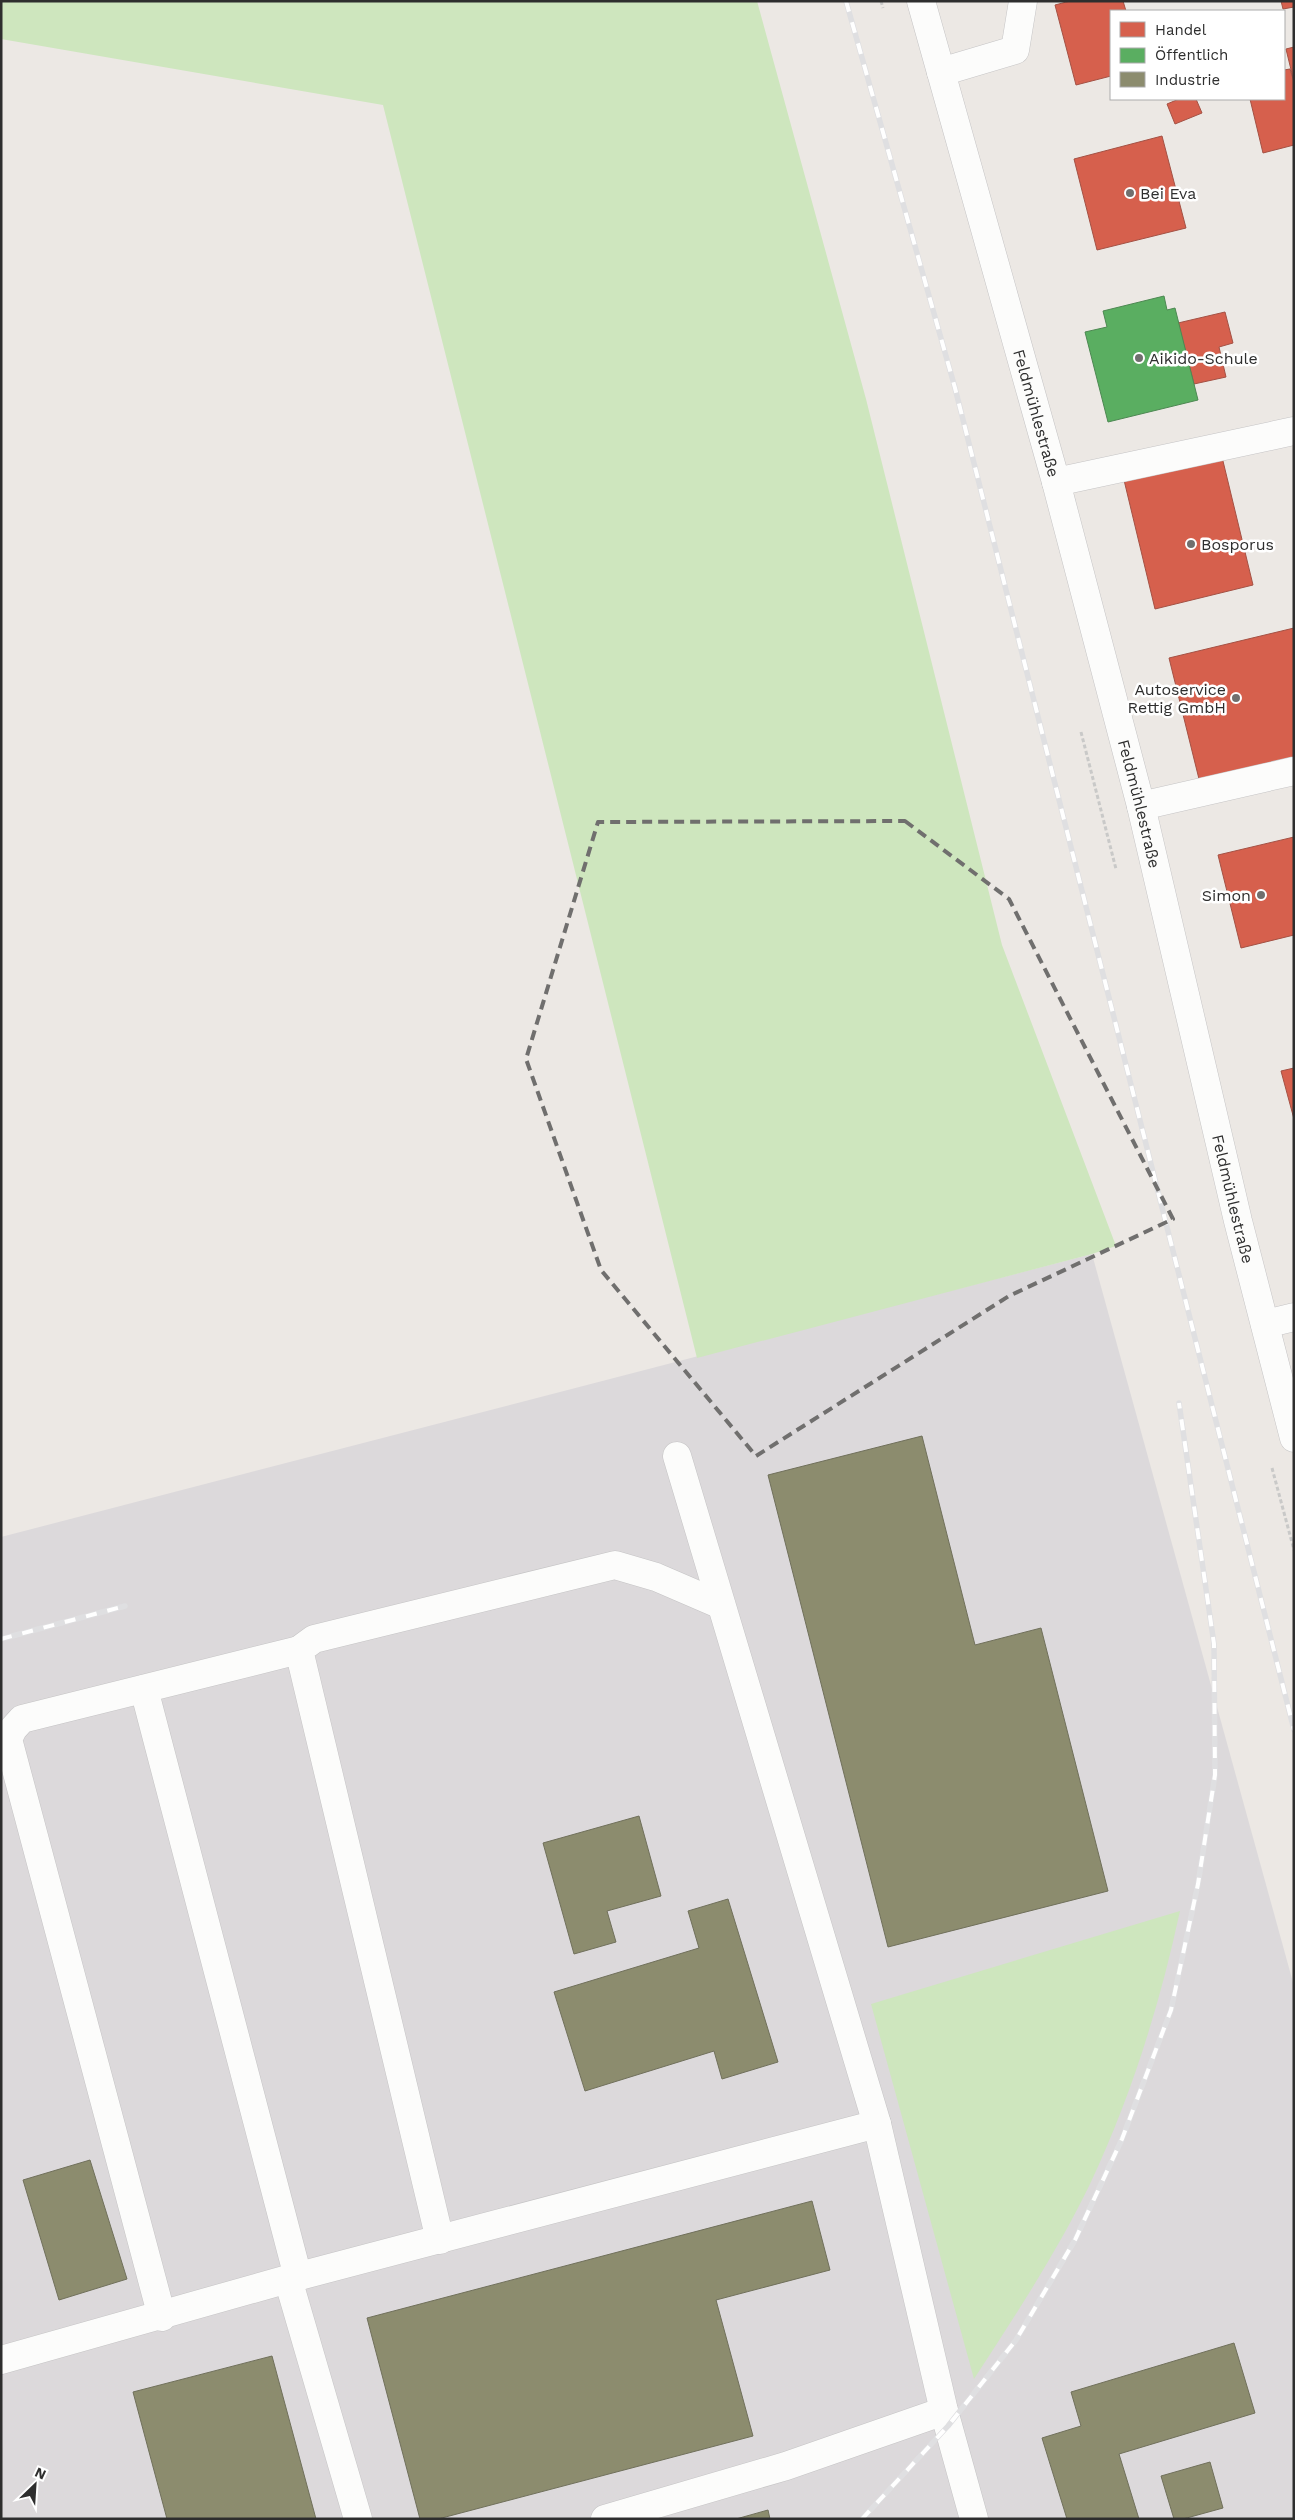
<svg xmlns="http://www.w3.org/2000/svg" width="1295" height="2520" viewBox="0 0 1295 2520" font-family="'Work Sans',sans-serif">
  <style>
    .industrial { fill: #dcd9db }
    .green { fill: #cee6be }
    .shops { fill: #d6604d; stroke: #a45144 }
    .public { fill: #5aae61; stroke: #4d8852 }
    .industry { fill: #8c8c6e; stroke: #70705b }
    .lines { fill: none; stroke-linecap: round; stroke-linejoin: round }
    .minor-casing { stroke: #c5c4c5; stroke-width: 29 }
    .path { stroke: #c9c9c8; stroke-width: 3; stroke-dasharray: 4 2.5; stroke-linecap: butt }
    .minor { stroke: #fcfcfb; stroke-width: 28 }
    .rail-casing { stroke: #dfdfe1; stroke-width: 5.5 }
    .rail { stroke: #fff; stroke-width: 4; stroke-dasharray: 11; stroke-linecap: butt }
    .marked { fill: none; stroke: #706f6e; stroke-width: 4; stroke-dasharray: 10 6; stroke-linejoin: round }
    .poi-dot { fill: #706f6e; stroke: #fff; stroke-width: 2 }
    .labels { text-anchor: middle; stroke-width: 5; stroke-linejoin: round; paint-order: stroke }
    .poi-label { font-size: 16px; fill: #2e2e2e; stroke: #fff; text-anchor: start }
    .street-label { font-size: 16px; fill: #2e2e2e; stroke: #fff }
  </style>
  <rect width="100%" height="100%" fill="#ece8e4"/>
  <polygon class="industrial" points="1092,1254 1294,1986 1294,2519 1,2519 1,1537"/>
  <g class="green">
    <polygon points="1,1 757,1 866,399 1002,945 1116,1246 1092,1254 697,1358 383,105 1,39"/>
    <path d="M1180 1911C1160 2004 1131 2097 1090 2184 1057 2252 1015 2316 974 2379L871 2004Z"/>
  </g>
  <g class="shops">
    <polygon points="1070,1 1123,1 1126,11 1111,11 1111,76 1076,85 1055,5"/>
    <polygon points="1281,1 1294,1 1294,7 1283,9"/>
    <polygon points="1294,47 1294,82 1286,49"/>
    <polygon points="1290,69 1294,82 1294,145 1263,153 1250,99 1284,99 1284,70"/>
    <polygon points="1179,99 1196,99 1202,113 1175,124 1167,104"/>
    <polygon points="1162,136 1186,228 1097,250 1074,159"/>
    <polygon points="1225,312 1233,343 1219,347 1226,377 1194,384 1178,323"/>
    <polygon points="1222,457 1253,585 1155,609 1124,480"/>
    <polygon points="1294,628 1294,757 1199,779 1169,658"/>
    <polygon points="1294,837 1294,935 1241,948 1218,855"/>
    <polygon points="1294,1068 1294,1119 1281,1071"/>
  </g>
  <polygon class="public" points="1164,296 1167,310 1175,308 1198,400 1108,422 1085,332 1107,327 1103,311"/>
  <g class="industry">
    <polygon points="922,1436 975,1645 1041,1628 1108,1891 888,1947 768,1475"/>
    <polygon points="639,1816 661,1896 607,1911 616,1942 574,1954 543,1843"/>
    <polygon points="728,1899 778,2062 722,2079 714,2051 585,2091 554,1992 699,1948 688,1911"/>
    <polygon points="90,2160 127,2279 59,2300 23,2180"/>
    <polygon points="812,2201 830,2270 716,2300 753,2436 438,2519 420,2519 367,2318"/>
    <polygon points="1234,2343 1255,2413 1119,2454 1139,2519 1067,2519 1042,2438 1081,2426 1071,2392"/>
    <polygon points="272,2356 316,2519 167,2519 133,2392"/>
    <polygon points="1210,2462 1223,2508 1183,2519 1174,2519 1161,2476"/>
    <polygon points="768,2510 770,2519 736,2519"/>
  </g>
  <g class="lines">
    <defs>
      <g id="minor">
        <path id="s1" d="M921 1 1056 482 1141 806 1238 1221 1294 1438"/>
        <polyline points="941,72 1015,50 1023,1"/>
        <polyline points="1056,482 1294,431"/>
        <polyline points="1141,806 1294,771"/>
        <polyline points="1265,1324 1294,1317"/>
        <polyline points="677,1456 877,2124 944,2411 974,2519"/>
        <polyline points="144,1689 298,2277"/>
        <polyline points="440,2240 299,1650 314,1639 615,1565 656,1577 721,1605"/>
        <polyline points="288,2279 358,2519"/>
        <polyline points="162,2317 8,1739 13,1729 22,1719 299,1650"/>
        <polyline points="1,2360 288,2279 877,2124"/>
        <polyline points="605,2519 786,2466 944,2411"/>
      </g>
    </defs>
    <use href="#minor" class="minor-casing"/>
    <g class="path">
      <polyline points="881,1 883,8"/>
      <polyline points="1081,732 1116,869"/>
      <polyline points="1272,1468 1294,1550"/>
    </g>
    <use href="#minor" class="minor"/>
    <defs>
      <g id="rail">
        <polyline points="846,1 955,388 1294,1730"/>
        <polyline points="1,1639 125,1606"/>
        <polyline points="862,2519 948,2426 1016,2340 1075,2240 1122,2139 1171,2010 1198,1884 1215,1775 1214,1644 1179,1403"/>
      </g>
    </defs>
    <use href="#rail" class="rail-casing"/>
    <use href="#rail" class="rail"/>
  </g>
  <path class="marked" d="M905 821 1009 899 1173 1219 1009 1296 756 1456 601 1270 526 1059 598 822Z"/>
  <g class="poi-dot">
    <circle cx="1130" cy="193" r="5"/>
    <circle cx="1139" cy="358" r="5"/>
    <circle cx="1191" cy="544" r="5"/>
    <circle cx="1236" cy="698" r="5"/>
    <circle cx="1261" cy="895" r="5"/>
  </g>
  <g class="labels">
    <g class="poi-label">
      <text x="1140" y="199">Bei Eva</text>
      <text x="1149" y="364">Aikido-Schule</text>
      <text x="1201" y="550">Bosporus</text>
      <text x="1226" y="695" text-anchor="end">Autoservice<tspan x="1226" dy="18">Rettig GmbH</tspan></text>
      <text x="1251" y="901" text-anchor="end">Simon</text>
    </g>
    <g class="street-label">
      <text dy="6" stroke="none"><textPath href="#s1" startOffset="428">Feldmühlestraße</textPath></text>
      <text dy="6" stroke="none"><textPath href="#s1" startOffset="832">Feldmühlestraße</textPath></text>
      <text dy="6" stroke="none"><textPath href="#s1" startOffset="1238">Feldmühlestraße</textPath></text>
    </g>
  </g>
  <rect width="1295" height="2520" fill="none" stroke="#2e2e2e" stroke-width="5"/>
  <rect x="1110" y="10" width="175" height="90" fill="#ffffff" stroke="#ababab"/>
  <rect x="1120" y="22" width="25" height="15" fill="#d6604d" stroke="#ababab"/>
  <text x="1155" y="35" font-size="15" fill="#2e2e2e">Handel</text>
  <rect x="1120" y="48" width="25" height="15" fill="#5aae61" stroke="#ababab"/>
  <text x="1155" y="60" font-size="15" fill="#2e2e2e">Öffentlich</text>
  <rect x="1120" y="72" width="25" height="15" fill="#8c8c6e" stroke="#ababab"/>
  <text x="1155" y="85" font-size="15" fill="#2e2e2e">Industrie</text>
  <g transform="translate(35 2485) rotate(25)" stroke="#ffffff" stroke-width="4" paint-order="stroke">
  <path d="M0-4L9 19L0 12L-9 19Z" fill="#2e2e2e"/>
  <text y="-8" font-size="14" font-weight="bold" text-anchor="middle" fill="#2e2e2e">N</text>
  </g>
</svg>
